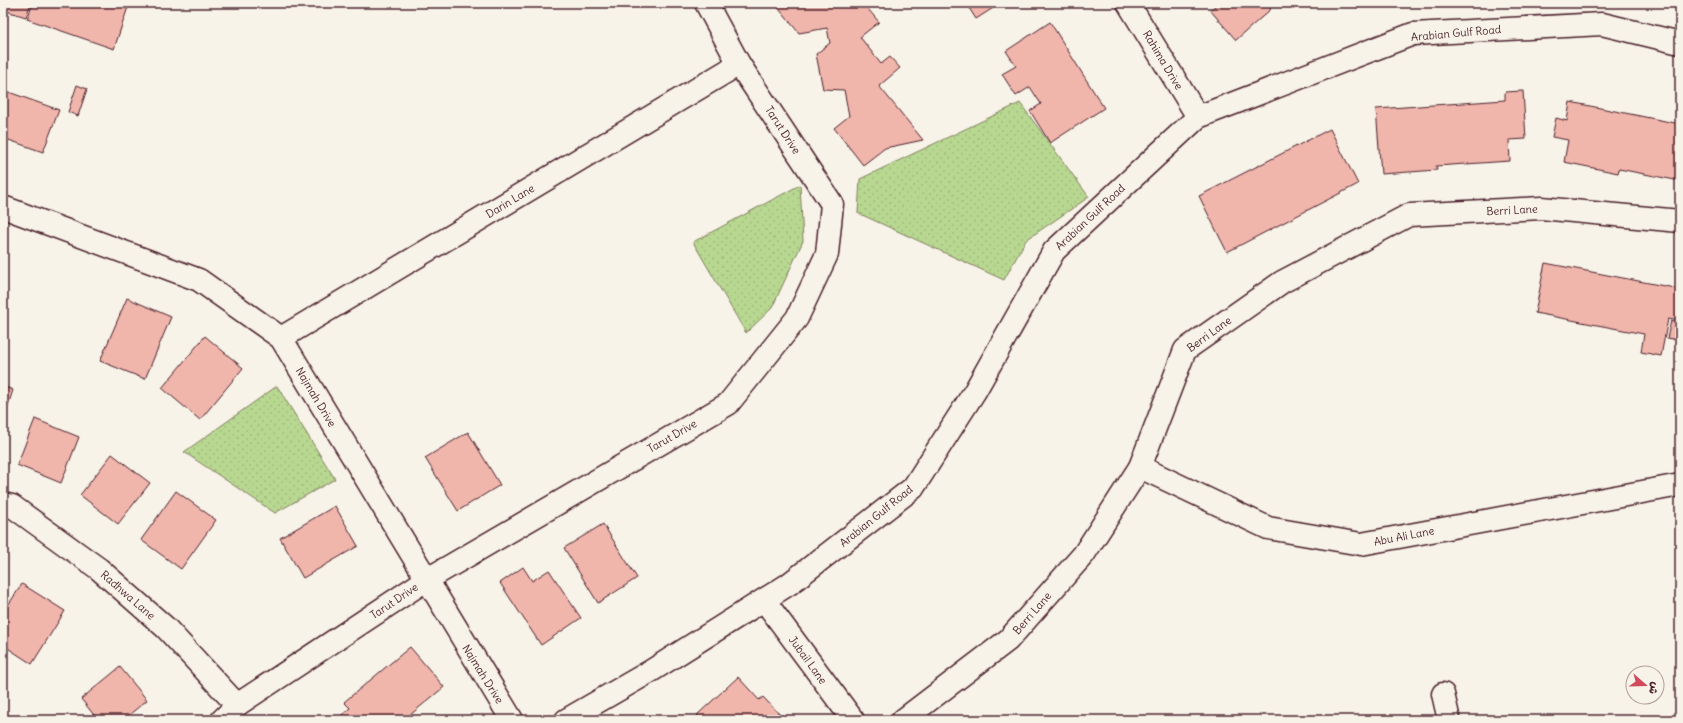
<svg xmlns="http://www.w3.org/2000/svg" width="1683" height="723" viewBox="0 0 1683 723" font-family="Delius,'Playpen Sans Arabic',sans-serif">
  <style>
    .park { fill: url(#park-dots); stroke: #817c5e }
    .building { fill: #f0b5ab; stroke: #4a1f2b }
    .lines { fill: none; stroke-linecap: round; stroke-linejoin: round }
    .street-casing { stroke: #4a1f2b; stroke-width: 25 }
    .secondary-casing { stroke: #4a1f2b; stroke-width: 25 }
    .street { stroke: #f7f3e8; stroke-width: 22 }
    .secondary { stroke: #f7f3e8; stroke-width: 22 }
    .labels { text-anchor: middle; stroke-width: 3; stroke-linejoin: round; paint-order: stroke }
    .street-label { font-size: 11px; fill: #4a1f2b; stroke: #f7f3e8 }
  </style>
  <defs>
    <pattern id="park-dots" width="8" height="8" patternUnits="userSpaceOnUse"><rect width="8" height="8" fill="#b8d891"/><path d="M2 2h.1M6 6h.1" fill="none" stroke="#a0b97d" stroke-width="1.8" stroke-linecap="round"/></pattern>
  </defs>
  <rect width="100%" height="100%" fill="#f7f3e8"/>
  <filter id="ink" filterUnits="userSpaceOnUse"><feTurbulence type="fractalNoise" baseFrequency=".025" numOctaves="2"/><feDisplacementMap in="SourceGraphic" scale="8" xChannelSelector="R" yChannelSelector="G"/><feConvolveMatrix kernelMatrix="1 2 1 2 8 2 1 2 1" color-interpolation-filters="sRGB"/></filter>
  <g filter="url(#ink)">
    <g class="park">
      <polygon points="1020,103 1089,197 1026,240 1004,280 858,213 860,179"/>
      <polygon points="800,185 803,241 772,308 746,333 693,242"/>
      <polygon points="277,386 335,479 275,513 184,452"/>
    </g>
    <g class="building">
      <polygon points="3,3 31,3 26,17 3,10"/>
      <polygon points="33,3 127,3 129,4 114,49 27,19"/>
      <polygon points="774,3 863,3 879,22 860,37 881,64 890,57 900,68 879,86 923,140 885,148 863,165 834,128 849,116 844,90 823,89 816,54 830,43 827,28 799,33"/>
      <polygon points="966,3 1001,3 976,19"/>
      <polygon points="1219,3 1265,3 1271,9 1236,40 1210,10"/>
      <polygon points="1050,22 1104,108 1050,143 1030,111 1041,104 1030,87 1016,96 1002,74 1016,66 1006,51"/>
      <polygon points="77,85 87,89 78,116 68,112"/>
      <polygon points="3,90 59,110 43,152 3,138"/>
      <polygon points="1523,91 1526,139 1509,140 1510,161 1436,166 1437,170 1381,174 1376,109 1505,100 1505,92"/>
      <polygon points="1570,102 1680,124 1680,181 1619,169 1618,173 1564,162 1568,140 1552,137 1556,118 1567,121"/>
      <polygon points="1330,129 1358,184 1227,252 1199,196"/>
      <polygon points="1545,263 1680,289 1680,321 1668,319 1661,356 1641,352 1644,334 1535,313"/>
      <polygon points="127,298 171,317 145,379 100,361"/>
      <polygon points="1671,321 1680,324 1677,340 1667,338"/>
      <polygon points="205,336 243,368 200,420 162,388"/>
      <polygon points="3,386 13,390 3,421"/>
      <polygon points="35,419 79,437 61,483 17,465"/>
      <polygon points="468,432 500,485 458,511 425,458"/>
      <polygon points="112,454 150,483 118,524 80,495"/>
      <polygon points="176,491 216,520 181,569 141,540"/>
      <polygon points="335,506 358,546 303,578 280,538"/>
      <polygon points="603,524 637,578 598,603 564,548"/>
      <polygon points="523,567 532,581 549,570 581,618 541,645 500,583"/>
      <polygon points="22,584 65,611 32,664 3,645 3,613"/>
      <polygon points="410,647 444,687 404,720 336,720 350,708 344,702"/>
      <polygon points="120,667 147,700 123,720 98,720 81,699"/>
      <polygon points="738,677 759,700 763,697 783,718 780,720 701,720 697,715"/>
    </g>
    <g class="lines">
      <defs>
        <g id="street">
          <polyline points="1128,3 1198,117"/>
          <polyline points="3,207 199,280 281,338 512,720"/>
          <polyline points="281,338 739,64"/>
          <polyline points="1140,467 1268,528 1361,544 1680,485"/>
          <polyline points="3,504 12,506 99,569 166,628 237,705"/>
          <polyline points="764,600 853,720"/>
          <polyline points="1443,694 1449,720"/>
          <polyline points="222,720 237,705 426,580 728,404 797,318 827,254 832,204 739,64 706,3"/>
          <polyline points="903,720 1008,640 1084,554 1140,467 1185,350 1282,282 1409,215 1541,208 1680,221"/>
        </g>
        <polyline id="secondary" points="566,720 651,671 789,584 913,488 975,391 1054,251 1198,117 1413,34 1602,24 1680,43"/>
      </defs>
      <use href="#street" class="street-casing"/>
      <use href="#secondary" class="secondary-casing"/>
      <use href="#street" class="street"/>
      <use href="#secondary" class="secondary"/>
    </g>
  </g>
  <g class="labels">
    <g class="street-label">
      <text transform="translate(1456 33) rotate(-5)" y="4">Arabian Gulf Road</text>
      <text transform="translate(1163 60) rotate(59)" y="4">Rahima Drive</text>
      <text transform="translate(783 130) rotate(57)" y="4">Tarut Drive</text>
      <text transform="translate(510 201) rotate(-31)" y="4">Darin Lane</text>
      <text transform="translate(1512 210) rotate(-3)" y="4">Berri Lane</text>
      <text transform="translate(1090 217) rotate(-43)" y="4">Arabian Gulf Road</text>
      <text transform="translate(1209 334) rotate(-36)" y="4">Berri Lane</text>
      <text transform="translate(316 397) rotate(59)" y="4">Najmah Drive</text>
      <text transform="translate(672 436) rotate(-30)" y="4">Tarut Drive</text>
      <text transform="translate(876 516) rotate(-39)" y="4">Arabian Gulf Road</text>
      <text transform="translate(1404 536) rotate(-11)" y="4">Abu Ali Lane</text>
      <text transform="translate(128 595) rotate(41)" y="4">Radhwa Lane</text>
      <text transform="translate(394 601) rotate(-34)" y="4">Tarut Drive</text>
      <text transform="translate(1032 613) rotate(-49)" y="4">Berri Lane</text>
      <text transform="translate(808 660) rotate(54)" y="4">Jubail Lane</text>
      <text transform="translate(483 674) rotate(58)" y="4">Najmah Drive</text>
    </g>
  </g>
  <rect width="1683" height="723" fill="none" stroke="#f7f3e8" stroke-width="16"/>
  <rect x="8" y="8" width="1667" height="707" fill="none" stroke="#4a1f2b" stroke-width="1.5" filter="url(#ink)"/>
  <g transform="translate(1645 685) rotate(110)"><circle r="19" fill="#f7f3e8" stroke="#b29e9c"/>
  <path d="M0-3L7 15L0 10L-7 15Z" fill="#d1495b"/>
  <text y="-6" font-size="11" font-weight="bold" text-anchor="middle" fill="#4a1f2b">ش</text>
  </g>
</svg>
